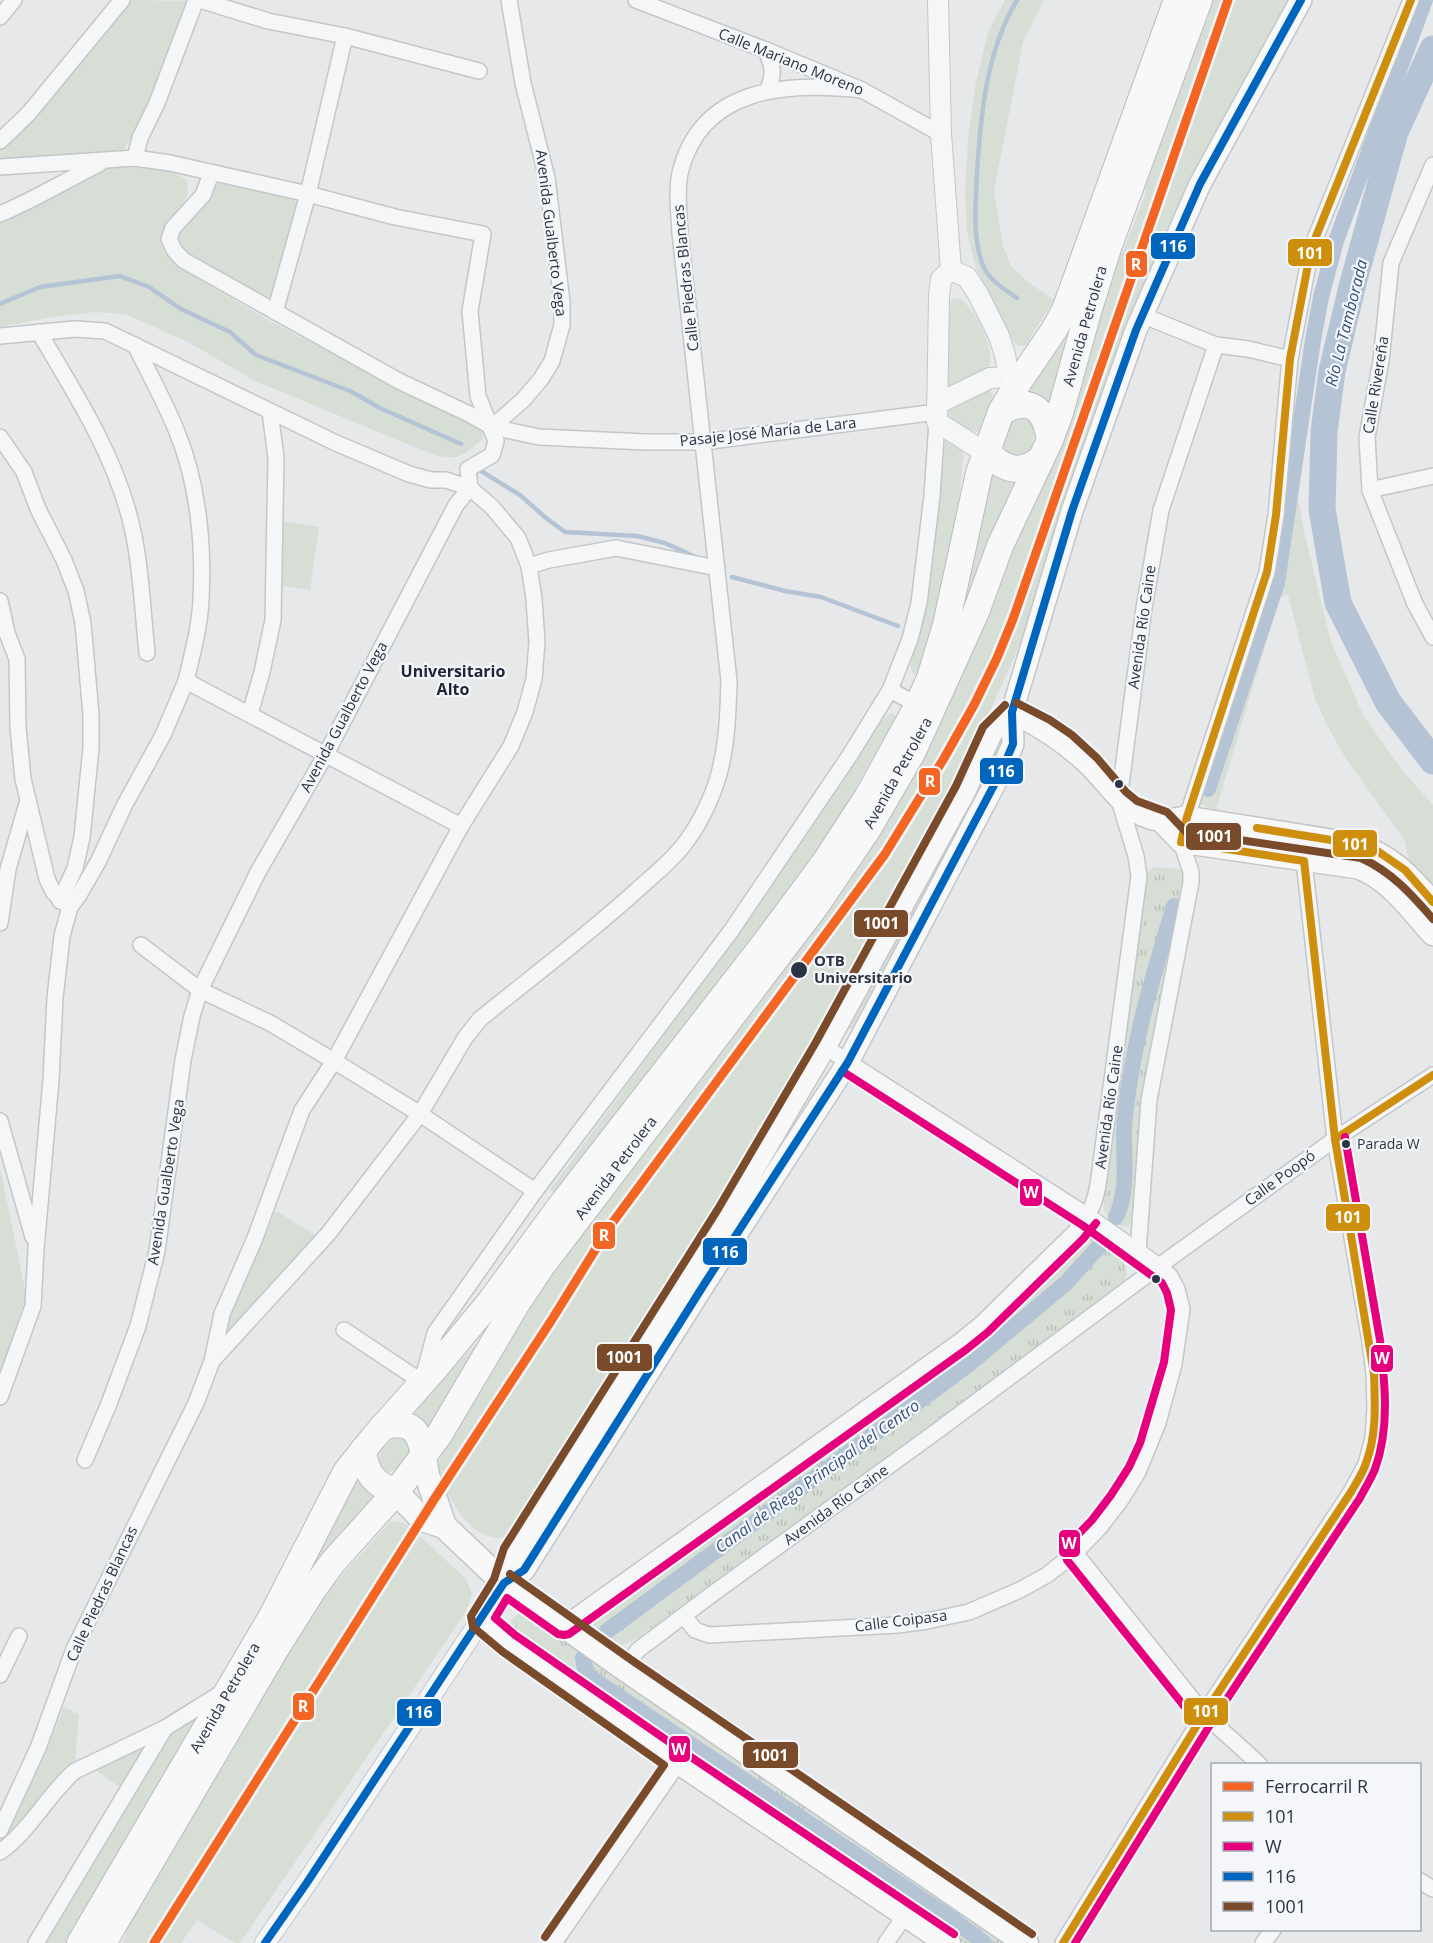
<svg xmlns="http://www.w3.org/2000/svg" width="1433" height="1943" viewBox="0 0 1433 1943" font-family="'Open Sans',sans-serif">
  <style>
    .grass { fill: #d6ded6 }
    .park { fill: url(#park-tufts) }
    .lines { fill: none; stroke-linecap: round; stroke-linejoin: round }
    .stream { stroke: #b4c4d5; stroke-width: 4.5 }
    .canal { stroke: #b4c4d5; stroke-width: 16 }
    .river { stroke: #b4c4d5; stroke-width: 27 }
    .minor-casing { stroke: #c4c6c8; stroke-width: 18 }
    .tertiary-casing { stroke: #c4c6c8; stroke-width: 22 }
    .secondary-casing { stroke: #c4c6c8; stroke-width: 24 }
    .primary-casing { stroke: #c2c5c8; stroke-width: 27 }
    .trunk-casing { stroke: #b8bbbf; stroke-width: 28 }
    .minor { stroke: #f5f6f7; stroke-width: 15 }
    .tertiary { stroke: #f5f6f7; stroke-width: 20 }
    .secondary { stroke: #f8f8f8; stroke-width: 21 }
    .primary { stroke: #f8f8f8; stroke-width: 24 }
    .trunk { stroke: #f8f8f8; stroke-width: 26 }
    .bus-1-casing { stroke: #f4f6f9; stroke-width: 12 }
    .bus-2-casing { stroke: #f4f6f9; stroke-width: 12 }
    .bus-3-casing { stroke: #f4f6f9; stroke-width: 12 }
    .bus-4-casing { stroke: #f4f6f9; stroke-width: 12 }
    .bus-1 { stroke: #ce8f0e; stroke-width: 8 }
    .bus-2 { stroke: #e5007d; stroke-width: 8 }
    .bus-3 { stroke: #0065bd; stroke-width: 8 }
    .bus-4 { stroke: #7a4b2a; stroke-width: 8 }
    .rail-1-casing { stroke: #f4f6f9; stroke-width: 14 }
    .rail-1 { stroke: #f26522; stroke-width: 9 }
    .bus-dot { fill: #2b3445; stroke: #f4f6f9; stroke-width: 2 }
    .labels { text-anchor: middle; stroke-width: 4.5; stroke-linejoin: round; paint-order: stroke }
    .bus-label { font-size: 14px; fill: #2b3445; stroke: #f4f6f9; text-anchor: start }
    .street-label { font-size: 15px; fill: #2b3445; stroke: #f4f6f9 }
    .stop-label { font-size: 15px; font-weight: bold; fill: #2b3445; stroke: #f4f6f9; text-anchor: start }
    .water-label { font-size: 16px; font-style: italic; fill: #34527a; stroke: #f4f6f9 }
    .neighbourhood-label { font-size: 16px; font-weight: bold; fill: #1d2536; stroke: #f4f6f9 }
    .line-badge { stroke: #f4f6f9; stroke-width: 2 }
    .badge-label { font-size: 16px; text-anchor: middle; font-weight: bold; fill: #fff }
  </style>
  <defs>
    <pattern id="park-tufts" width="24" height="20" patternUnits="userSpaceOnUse" patternTransform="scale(1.5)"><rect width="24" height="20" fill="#d6ded6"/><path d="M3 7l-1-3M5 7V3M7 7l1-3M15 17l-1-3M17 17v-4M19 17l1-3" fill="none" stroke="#b8bfb9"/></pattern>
  </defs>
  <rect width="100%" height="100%" fill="#e6e8ea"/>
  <g class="grass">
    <polygon points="131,0 187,1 149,107 140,125 122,151 0,162 0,146 46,103 78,67"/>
    <path d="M1005 0H1044L1023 42 994 191 1003 246 1011 266 1027 281 1054 300 1026 345C1018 347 1016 345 1011 338L976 268 967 232 965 194 968 138 976 82 988 32Z"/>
    <path d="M1205 0H1289L1127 326 1097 409 1020 644 974 747 907 868 818 1040 773 1115 738 1180 559 1465 511 1536C471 1548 446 1496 438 1465L442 1455 553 1271 954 686 1051 466 1116 257 1123 251 1146 193 1144 183Z"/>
    <path d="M111 167C135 169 169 164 187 181L188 193 184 202 167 222 160 243 165 253 177 266 268 320 395 386 475 424 484 435 482 440C462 455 461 461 434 455L255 381 188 342 125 314 95 312 52 317 0 327V221L98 170Z"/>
    <polygon points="226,181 293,199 297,205 273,296 266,298 188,254 181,247 178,233 211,197 218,183"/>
    <path d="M958 298C974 306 998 351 988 368 982 378 962 383 951 388L947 386 949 306 952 300Z"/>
    <polygon points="1078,316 1052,413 1028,392 1028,387 1068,336"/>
    <polygon points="1302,379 1310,381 1295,482 1304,531 1330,639 1363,715 1402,770 1433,805 1433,890 1410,864 1404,839 1346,759 1327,725 1315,699 1288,595 1280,596 1216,810 1199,804 1275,561"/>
    <polygon points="989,388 993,395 980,432 976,432 949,421 945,410"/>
    <path d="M1018 416 1033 419C1036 434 1036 448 1021 458L1007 454 1003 444 1011 423Z"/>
    <polygon points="947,436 961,444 964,451 954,545 942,606 919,676 913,674 910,666 926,607 932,567 940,461"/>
    <polygon points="989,466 1019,480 947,661"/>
    <polygon points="283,521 319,527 310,590 277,585"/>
    <polygon points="891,713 896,716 844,808 805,867 558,1195 550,1190 752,915 842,783 880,723"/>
    <polygon points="1004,738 978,800 852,1029 847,1027 998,742"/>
    <polygon points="1202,827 1363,855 1401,878 1433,914 1433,920 1392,875 1368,862 1201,835"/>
    <polygon points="0,1167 26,1295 0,1376"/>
    <polygon points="276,1211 317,1236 229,1333 224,1329"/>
    <polygon points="545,1237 429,1435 410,1415 412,1408 438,1384 482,1338 492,1317"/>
    <path d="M406 1434 410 1452C402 1462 396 1477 381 1470L378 1462C380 1448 392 1437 406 1434Z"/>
    <polygon points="356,1473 381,1494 344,1531 318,1561 175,1795"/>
    <polygon points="397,1521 408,1525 466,1579 472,1594 466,1612 240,1943 235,1943 197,1920 181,1943 122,1943 126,1936 125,1920 322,1597 390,1522"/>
    <path d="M64 1707 79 1714 75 1762 68 1767 30 1817 0 1845C25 1800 45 1755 64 1707Z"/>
    <polygon points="199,1717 69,1943 44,1943 116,1819 170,1734"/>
    <polygon points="145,1746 121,1788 94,1769"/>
  </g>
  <g class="park">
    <path d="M1154 867 1179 869 1185 875 1141 1116 1132 1221 1129 1226C1116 1228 1107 1218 1103 1207L1146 877 1149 871Z"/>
    <path d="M1088 1233C1111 1237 1124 1253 1127 1276L1118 1290 639 1637C632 1641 624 1646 616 1647 607 1649 592 1637 591 1628 590 1621 596 1615 600 1610L982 1332 1052 1266 1074 1241Z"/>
    <path d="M520 1613 530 1615 1007 1943H964L514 1635C509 1625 509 1618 520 1613Z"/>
  </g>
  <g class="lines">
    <g class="stream">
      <path d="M1017 298C1003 288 988 280 982 263 972 234 976 201 977 172 981 113 986 52 1017 0"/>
      <polyline points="0,304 40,287 120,276 149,287 181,309 230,332 256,355 350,391 380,408 461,444"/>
      <polyline points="481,471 520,495 546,518 565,532 637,536 665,543 700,559"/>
      <polyline points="732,577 785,591 821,597 898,626"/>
    </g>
    <g class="canal">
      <polyline points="1208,789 1277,583 1313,340 1321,297 1336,241 1425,0"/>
      <path d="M1116 1217C1131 1185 1121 1150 1125 1117 1132 1044 1153 976 1174 906"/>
      <polyline points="607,1631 968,1365 1066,1283 1102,1243"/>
      <polyline points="583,1658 585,1669 591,1678 955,1921 984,1943"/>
    </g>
    <polyline class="river" points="1433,49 1395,132 1353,283 1332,371 1324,432 1322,509 1338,603 1388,702 1433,761"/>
    <defs>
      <g id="minor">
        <polyline points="200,0 268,21 345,36 479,71"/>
        <polyline points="636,0 766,50 862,90 941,134"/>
        <polyline points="0,17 14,0"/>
        <path d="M766 50C773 67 775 74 767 91"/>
        <polyline points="0,141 29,113 122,0"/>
        <polyline points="135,158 140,138 157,103 196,0"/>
        <polyline points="1433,165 1391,263 1381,361 1367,437 1370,490 1415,604 1433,637"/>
        <polyline points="0,167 135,158 170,163 308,194 395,217 483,234 470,311 478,396 496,441 492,455 468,469 470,488 456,505 326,754 258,872 200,990 192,1016 183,1060 157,1251 138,1326 108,1406 85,1460"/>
        <polyline points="211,174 203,195 173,228 169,239 174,250 183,260 399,381 469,414 492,427 539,437 645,442 703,442 937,412"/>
        <path d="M0 214C34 200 66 180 99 164"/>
        <polyline points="275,312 308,194 345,36"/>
        <polyline points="1144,316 1216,345 1248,349 1290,359"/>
        <path d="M39 332C72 389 109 445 127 508 141 554 142 606 147 653"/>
        <polyline points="0,336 75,329 105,331 336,443 409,474 431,480 446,480 470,488 492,507 518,538 529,566 534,599 537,642 534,679 525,712 511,746 461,826 334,1061 302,1110 255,1238 222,1314 212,1361 196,1403 74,1649 38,1748 0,1830"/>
        <path d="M135 345C149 373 165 402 177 432 198 483 204 544 201 599 200 627 192 654 186 681"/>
        <polyline points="492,427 523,400 541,379 552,361 562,325 562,302 547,178 523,83 509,0"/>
        <polyline points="0,437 24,472 38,509 64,560 76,591 83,623 91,715 91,748 82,837 75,868 60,901"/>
        <polyline points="1370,490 1433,476"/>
        <polyline points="529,566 549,560 616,548 717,568"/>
        <polyline points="0,601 7,633 17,659 18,727 23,779 47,879 54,893 67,905"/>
        <polyline points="890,690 918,705"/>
        <polyline points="250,714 262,672 273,620 276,458 270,411"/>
        <polyline points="0,923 8,869 28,800"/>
        <polyline points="141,945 200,990 270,1023 334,1061 420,1114 535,1191"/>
        <polyline points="0,1121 33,1237"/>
        <polyline points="1138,1252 1149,1100 1191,882 1191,872 1181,842 1187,817 1267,572 1276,515 1290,359 1311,249 1411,0"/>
        <polyline points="344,1330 422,1382 435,1333 535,1191 731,931 850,755 890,690 910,639 919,603 932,496 937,422"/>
        <path d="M212 1361 328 1234 420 1114 465 1038 480 1019C532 977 585 937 635 892 648 880 663 868 675 855 693 836 707 809 716 784 727 751 728 716 729 681L680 233C679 213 676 192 680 173 701 86 788 82 862 90"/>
        <polyline points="0,1397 33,1306 36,1249 51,1080 55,998 62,936 70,907 79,895 99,860 124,806 163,735 186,681 461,826"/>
        <polyline points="1075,1553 1204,1714 1259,1764"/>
        <polyline points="684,1616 695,1630 709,1635 898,1625 927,1621 969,1612 1020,1590 1047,1575 1075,1553 1100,1527 1120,1501 1138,1472 1158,1423 1174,1364 1182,1309 1177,1289 1170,1276 1159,1266 1088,1216 825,1047"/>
        <path d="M563 1625 960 1341 981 1324 1076 1231C1091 1213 1096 1201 1099 1178L1139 876 1136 856 1119 800 1144 608 1161 510 1216 345"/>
        <polyline points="624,1668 638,1650 711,1595 933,1434 1159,1266 1335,1139 1433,1075"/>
        <polyline points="0,1675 19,1636"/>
        <path d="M0 1852C31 1830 47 1795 75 1771L165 1728 223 1692"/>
        <polyline points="1420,1881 1433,1889"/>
        <polyline points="36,1943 165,1728"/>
        <polyline points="554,1943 679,1762"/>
        <polyline points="886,1943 906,1914"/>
        <polyline points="1063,1943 1204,1714 1351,1492 1366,1464 1373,1438 1375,1408 1374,1374 1370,1342 1335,1139 1304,861"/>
        <polyline points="1263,1943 1273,1930"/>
      </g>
      <g id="tertiary">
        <polyline points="938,0 941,134 951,270"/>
        <polyline points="951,270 941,279 939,296 937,422 986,453"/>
        <polyline points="951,270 967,277 978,294 999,336 1005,355 1009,377"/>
        <polyline points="937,404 990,378 1009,377"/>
        <polyline points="265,1943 306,1884 481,1620"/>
      </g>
      <g id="secondary">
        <path d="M1012 712C1040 726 1065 742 1088 764 1110 785 1126 816 1159 820 1168 821 1178 818 1187 817L1356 844C1392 855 1409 875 1433 902"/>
        <path d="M1161 821 1181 842 1358 868C1390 880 1410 910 1433 935"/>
        <polyline points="504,1583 524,1570 705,1283 848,1062 1002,770 1013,744 1012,712 1072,511 1136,330 1200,184 1301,0"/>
        <polyline points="504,1583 513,1554 727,1214 825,1047 965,791 992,732 1012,712"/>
      </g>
      <g id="primary">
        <polyline points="424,1456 427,1475 444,1526"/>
        <polyline points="396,1492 422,1519 444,1526 504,1583 624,1668 1026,1943"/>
        <polyline points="504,1583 481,1620 509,1643 679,1762 948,1943"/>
      </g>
      <g id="trunk">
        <path d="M1001 412C1031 395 1045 409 1050 440"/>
        <path d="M986 453C1006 469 1018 476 1041 459"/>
        <path d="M382 1427C409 1419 420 1429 424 1456"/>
        <path d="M363 1450C365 1473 374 1484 396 1492"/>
        <polyline points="80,1943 272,1616 346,1472 374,1437 437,1366 490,1302 559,1208 768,939 825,862 868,796 918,705 930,678 946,625 979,473 1001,412 1016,386 1054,330 1065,310 1177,0"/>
        <polyline points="103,1943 278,1645 314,1588 333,1562 396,1492 439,1435 517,1303 541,1267 815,907 868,829 913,751 976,612 1000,546 1050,440 1060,413 1088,312 1109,245 1199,0"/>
      </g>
    </defs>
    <use href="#minor" class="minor-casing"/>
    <use href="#tertiary" class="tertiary-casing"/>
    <use href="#secondary" class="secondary-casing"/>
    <use href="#primary" class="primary-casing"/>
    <use href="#trunk" class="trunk-casing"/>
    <use href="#minor" class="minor"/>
    <use href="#tertiary" class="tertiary"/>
    <use href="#secondary" class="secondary"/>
    <use href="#primary" class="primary"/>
    <use href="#trunk" class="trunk"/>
    <defs>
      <g id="bus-1">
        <polyline points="1257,828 1356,844 1376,850 1405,870 1433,902"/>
        <polyline points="1335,1139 1433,1075"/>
        <path d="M1063 1943 1204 1714 1351 1492C1356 1483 1363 1473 1366 1463 1377 1434 1375 1404 1374 1374L1335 1139 1304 861 1181 842 1187 817 1267 572 1276 515 1290 359 1311 249 1411 0"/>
      </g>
      <g id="bus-2">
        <polyline points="842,1071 1082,1225 1162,1283 1167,1293 1171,1310 1164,1362 1140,1443 1129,1467 1111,1495 1092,1520 1066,1547 1065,1553 1067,1560 1196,1721"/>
        <polyline points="954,1934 685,1753 515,1635 495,1618 507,1598 558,1634 564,1635 569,1634 967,1349 988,1332 1083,1239 1096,1223"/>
        <path d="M1075 1943 1213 1720 1360 1498C1365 1488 1371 1479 1375 1469 1390 1428 1385 1383 1380 1340L1345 1137"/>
      </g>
      <polyline id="bus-3" points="265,1943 306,1884 504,1583 524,1570 705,1283 848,1062 1002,770 1013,744 1012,712 1072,511 1136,330 1200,184 1301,0"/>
      <g id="bus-4">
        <path d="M1017 703 1050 720 1072 735 1097 758 1126 792 1137 801 1167 812 1186 832 1361 858C1392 872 1412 895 1433 919"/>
        <polyline points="510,1574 630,1659 1032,1934"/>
        <polyline points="545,1937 664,1765 503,1652 473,1627 471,1616 494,1579 504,1548 718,1209 816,1042 956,786 983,727 1005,705"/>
      </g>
    </defs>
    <use href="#bus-1" class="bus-1-casing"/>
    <use href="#bus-2" class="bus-2-casing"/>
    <use href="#bus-3" class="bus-3-casing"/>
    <use href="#bus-4" class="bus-4-casing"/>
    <use href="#bus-1" class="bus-1"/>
    <use href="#bus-2" class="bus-2"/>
    <use href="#bus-3" class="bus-3"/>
    <use href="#bus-4" class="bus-4"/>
    <defs>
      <polyline id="rail-1" points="154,1943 435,1498 551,1321 610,1226 885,854 943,760 974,705 997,658 1013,619 1228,0"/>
    </defs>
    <use href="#rail-1" class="rail-1-casing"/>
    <use href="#rail-1" class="rail-1"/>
  </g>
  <g class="bus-dot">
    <circle cx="1119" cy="784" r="5"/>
    <circle cx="799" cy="970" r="9"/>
    <circle cx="1346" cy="1144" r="5"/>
    <circle cx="1156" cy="1279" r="5"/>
  </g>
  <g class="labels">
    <g class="bus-label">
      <text x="1357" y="1149">Parada W</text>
    </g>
    <g class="street-label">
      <text transform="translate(791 62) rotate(22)" y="5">Calle Mariano Moreno</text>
      <text transform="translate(551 233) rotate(83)" y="5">Avenida Gualberto Vega</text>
      <text transform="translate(686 278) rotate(-96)" y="5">Calle Piedras Blancas</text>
      <text transform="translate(1085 326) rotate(-74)" y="5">Avenida Petrolera</text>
      <text transform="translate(1376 385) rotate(-81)" y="5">Calle Rivereña</text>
      <text transform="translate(768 432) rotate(-6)" y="5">Pasaje José María de Lara</text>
      <text transform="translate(1142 627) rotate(-82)" y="5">Avenida Río Caine</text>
      <text transform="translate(344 717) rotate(-62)" y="5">Avenida Gualberto Vega</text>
      <text transform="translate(898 773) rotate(-61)" y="5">Avenida Petrolera</text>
      <text transform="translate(1109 1107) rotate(-82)" y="5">Avenida Río Caine</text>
      <text transform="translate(616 1168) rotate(-53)" y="5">Avenida Petrolera</text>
      <text transform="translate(1280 1178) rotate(-36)" y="5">Calle Poopó</text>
      <text transform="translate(166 1182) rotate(-81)" y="5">Avenida Gualberto Vega</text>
      <text transform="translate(836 1505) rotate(-36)" y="5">Avenida Río Caine</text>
      <text transform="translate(102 1594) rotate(-65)" y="5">Calle Piedras Blancas</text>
      <text transform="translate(901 1621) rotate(-7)" y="5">Calle Coipasa</text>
      <text transform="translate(225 1698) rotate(-60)" y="5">Avenida Petrolera</text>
    </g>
    <g class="stop-label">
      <text x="814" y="966">OTB<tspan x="814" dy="17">Universitario</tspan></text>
    </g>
    <g class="water-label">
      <text transform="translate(1346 323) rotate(-76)" y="6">Río La Tamborada</text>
      <text transform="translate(817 1476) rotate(-36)" y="6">Canal de Riego Principal del Centro</text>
    </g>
    <g class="neighbourhood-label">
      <text x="453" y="677">Universitario<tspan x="453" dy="18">Alto</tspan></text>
    </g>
  </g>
  <g class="line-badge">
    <rect x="1150" y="232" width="46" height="28" rx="6" fill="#0065bd"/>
    <rect x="1287" y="238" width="46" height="29" rx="6" fill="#ce8f0e"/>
    <rect x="1125" y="250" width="23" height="28" rx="6" fill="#f26522"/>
    <rect x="979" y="757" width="45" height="28" rx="6" fill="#0065bd"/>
    <rect x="918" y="767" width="23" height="29" rx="6" fill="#f26522"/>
    <rect x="1185" y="822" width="57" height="29" rx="6" fill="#7a4b2a"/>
    <rect x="1332" y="829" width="46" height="29" rx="6" fill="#ce8f0e"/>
    <rect x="853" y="909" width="56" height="29" rx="6" fill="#7a4b2a"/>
    <rect x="1019" y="1178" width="24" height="29" rx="6" fill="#e5007d"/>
    <rect x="1325" y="1203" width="46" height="29" rx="6" fill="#ce8f0e"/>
    <rect x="592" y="1221" width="24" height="29" rx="6" fill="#f26522"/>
    <rect x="702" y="1237" width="46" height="29" rx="6" fill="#0065bd"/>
    <rect x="596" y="1343" width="57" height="29" rx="6" fill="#7a4b2a"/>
    <rect x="1370" y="1344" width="24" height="29" rx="6" fill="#e5007d"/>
    <rect x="1058" y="1529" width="23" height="29" rx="6" fill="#e5007d"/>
    <rect x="292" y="1692" width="23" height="29" rx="6" fill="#f26522"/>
    <rect x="1183" y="1697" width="46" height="29" rx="6" fill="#ce8f0e"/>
    <rect x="396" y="1698" width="46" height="29" rx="6" fill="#0065bd"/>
    <rect x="668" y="1735" width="23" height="28" rx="6" fill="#e5007d"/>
    <rect x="742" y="1741" width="57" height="28" rx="6" fill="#7a4b2a"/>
  </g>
  <g class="badge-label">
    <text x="1173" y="252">116</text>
    <text x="1310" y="259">101</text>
    <text x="1136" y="270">R</text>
    <text x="1001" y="777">116</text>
    <text x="930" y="787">R</text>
    <text x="1214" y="842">1001</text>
    <text x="1355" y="850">101</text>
    <text x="881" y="929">1001</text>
    <text x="1031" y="1198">W</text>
    <text x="1348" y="1223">101</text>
    <text x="604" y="1241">R</text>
    <text x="725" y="1258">116</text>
    <text x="624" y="1363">1001</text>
    <text x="1382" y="1364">W</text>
    <text x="1069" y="1549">W</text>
    <text x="303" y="1712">R</text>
    <text x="1206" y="1717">101</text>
    <text x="419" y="1718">116</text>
    <text x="679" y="1755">W</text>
    <text x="770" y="1761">1001</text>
  </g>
  <rect x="1211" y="1763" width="210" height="168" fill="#f4f6f9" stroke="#a4a8b1" stroke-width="1.5"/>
  <rect x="1223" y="1782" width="30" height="9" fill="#f26522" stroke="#a4a8b1" stroke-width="1.5"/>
  <text x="1265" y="1793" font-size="18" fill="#2b3445">Ferrocarril R</text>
  <rect x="1223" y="1812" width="30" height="9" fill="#ce8f0e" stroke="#a4a8b1" stroke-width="1.5"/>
  <text x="1265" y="1823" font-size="18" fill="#2b3445">101</text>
  <rect x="1223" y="1842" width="30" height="9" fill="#e5007d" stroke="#a4a8b1" stroke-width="1.5"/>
  <text x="1265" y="1853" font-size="18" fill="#2b3445">W</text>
  <rect x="1223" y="1872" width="30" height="9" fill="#0065bd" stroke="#a4a8b1" stroke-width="1.5"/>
  <text x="1265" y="1883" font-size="18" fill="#2b3445">116</text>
  <rect x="1223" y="1902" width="30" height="9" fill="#7a4b2a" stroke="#a4a8b1" stroke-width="1.5"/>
  <text x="1265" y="1913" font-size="18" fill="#2b3445">1001</text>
</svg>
